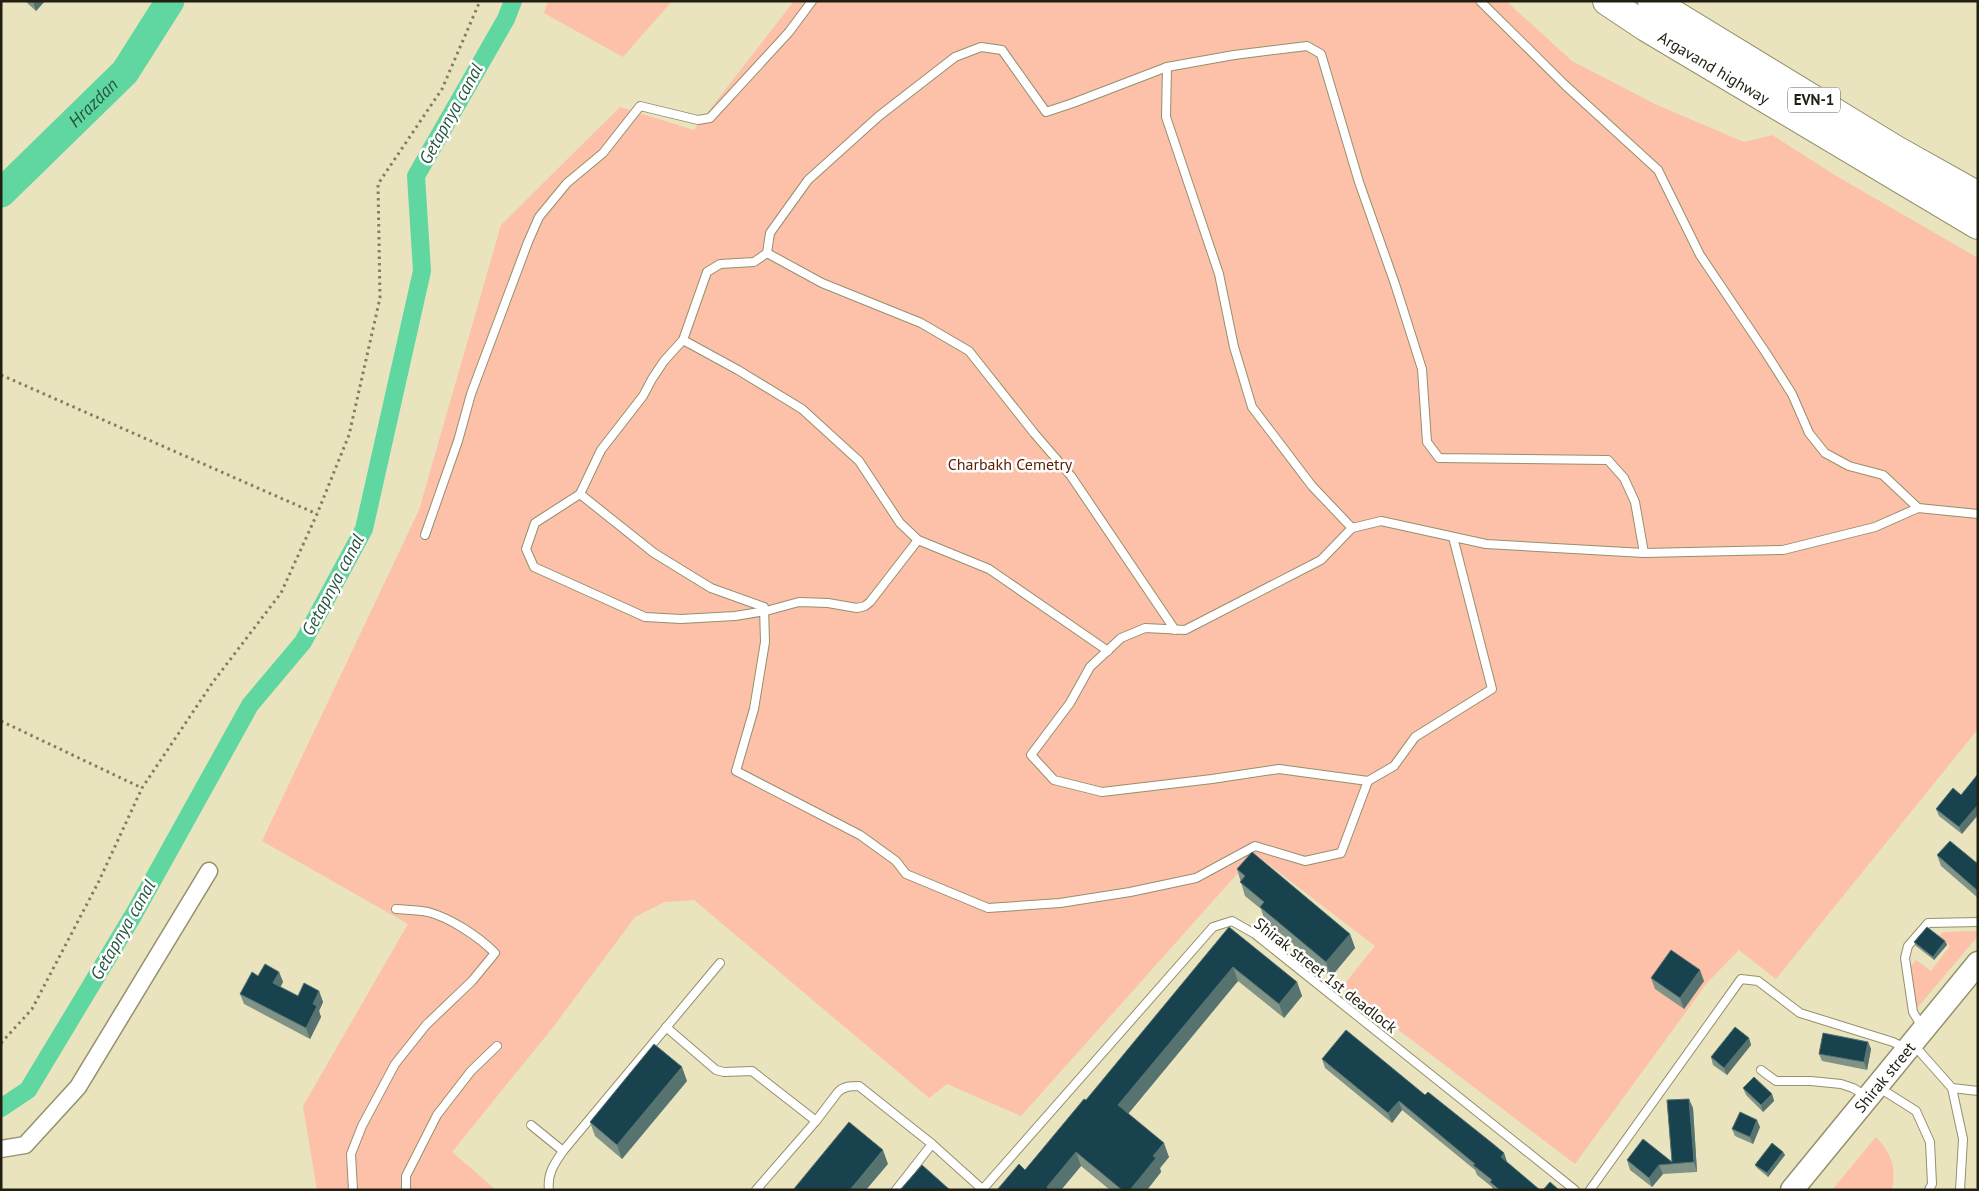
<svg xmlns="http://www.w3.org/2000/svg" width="1979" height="1191" viewBox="0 0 1979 1191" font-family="'PT Sans',sans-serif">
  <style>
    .green { fill: #fdc0a8 }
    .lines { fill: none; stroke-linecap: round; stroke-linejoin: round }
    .canal { stroke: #60d6a1; stroke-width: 18 }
    .river { stroke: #60d6a1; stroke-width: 29 }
    .lane-casing { stroke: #95906d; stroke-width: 10 }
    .street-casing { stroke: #95906d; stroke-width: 19 }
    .secondary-casing { stroke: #95906d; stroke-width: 25 }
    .highway-casing { stroke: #95906d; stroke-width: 30 }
    .path { stroke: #817e64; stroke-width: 3; stroke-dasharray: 2.5 4; stroke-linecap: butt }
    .lane { stroke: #fff; stroke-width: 8 }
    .street { stroke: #fff; stroke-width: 16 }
    .secondary { stroke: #fff; stroke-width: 22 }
    .highway { stroke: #fff; stroke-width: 28 }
    .wall { fill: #819386 }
    .shaded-wall { fill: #577370 }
    .building { fill: #19424f; stroke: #577370 }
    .labels { text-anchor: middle; stroke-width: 5; stroke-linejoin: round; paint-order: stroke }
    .shield { fill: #fff; stroke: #646258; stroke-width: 1 }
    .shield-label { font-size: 15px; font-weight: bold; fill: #211f11 }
    .street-label { font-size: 16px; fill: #211f11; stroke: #fff }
    .park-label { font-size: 16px; fill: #5f2105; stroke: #fff }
    .water-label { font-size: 18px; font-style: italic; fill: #25553f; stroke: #fff }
  </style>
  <rect width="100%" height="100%" fill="#e9e4be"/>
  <g class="green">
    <polygon points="548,1 672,1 623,57 544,13"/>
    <polygon points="794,1 1506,1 1572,61 1657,105 1744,142 1772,135 1833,174 1978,258 1978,729 1776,979 1739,950 1707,983 1575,1164 1342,987 1375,946 1255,854 1021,1116 947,1084 929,1098 694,900 665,902 635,917 554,1026 452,1152 496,1190 317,1190 303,1106 408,924 262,841 419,510 501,225 620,107 694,130"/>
    <polygon points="1978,931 1978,936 1917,1008 1909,969 1916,960 1931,971 1950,946 1938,937 1943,932"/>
    <path d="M1876 1137C1892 1154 1896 1167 1892 1190H1832Z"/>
  </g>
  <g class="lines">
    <polyline class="canal" points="1,1108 28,1090 134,914 250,705 303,642 364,529 422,271 416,176 506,19 513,1"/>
    <path class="river" id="s1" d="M1 193 125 72 170 1"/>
    <defs>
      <g id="lane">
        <polyline points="1480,1 1565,85 1658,170 1700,255 1766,353 1792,394 1809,433 1825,453 1849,466 1883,475 1918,508"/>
        <polyline points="1167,67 1166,117 1219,274 1234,347 1252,407 1312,486 1352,528"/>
        <polyline points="767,253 822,283 921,323 969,351 1034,433 1071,476 1175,630"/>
        <polyline points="683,340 738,370 802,409 859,461 900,523 918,540 989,569 1108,651"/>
        <polyline points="580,494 654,553 711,588 764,607 765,642 754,709 736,771 860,835 896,861 906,874 988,908 1060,903 1130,892 1196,878 1255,846 1305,861 1341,853 1368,781 1394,766 1415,737 1492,689 1453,537"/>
        <polyline points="425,535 458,441 471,394 528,242 539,217 567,183 603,153 640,106 698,120 710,118 789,32 812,1"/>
        <polyline points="918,540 870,602 865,606 857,608 828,603 799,602 766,611 735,616 681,619 645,617 534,567 526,549 535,523 580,494 601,450 643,396 652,379 664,361 683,340 707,272 720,264 754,262 767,253 770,233 808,180 879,116 955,57 981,47 1002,50 1046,112 1073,103 1167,67 1234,55 1307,46 1321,54 1359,182 1395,284 1422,369 1427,442 1439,458 1608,460 1624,478 1635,502 1644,553"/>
        <polyline points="1368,781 1279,769 1212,779 1102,792 1054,780 1031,755 1070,703 1090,667 1121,638 1145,628 1185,630 1321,560 1352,528 1381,521 1486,544 1644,553 1783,550 1875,527 1918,508 1978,514"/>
        <polyline points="666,1027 716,1070 724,1072 752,1071 816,1121"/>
        <polyline points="1922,1027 1913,1012 1905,958 1908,946 1928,923 1978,922"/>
        <polyline points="1913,1044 1952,1088 1963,1139 1960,1190"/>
        <polyline points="1761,1070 1776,1081 1811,1081 1841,1084 1853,1088 1866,1096"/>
        <polyline points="1878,1087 1916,1111 1930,1142 1932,1184 1929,1190"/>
        <polyline points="1952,1088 1978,1091"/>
        <polyline points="531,1125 563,1151"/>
        <path d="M353 1190 351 1154 362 1126 395 1064 426 1025 472 981 495 953C479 937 451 918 428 912 418 910 407 910 396 909"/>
        <polyline points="406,1190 406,1176 437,1115 471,1071 497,1046"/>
        <path d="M549 1190C547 1174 554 1164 563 1151L720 963"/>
        <path d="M756 1190 816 1121 838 1092C844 1086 851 1086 859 1086L932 1144 982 1189"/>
        <polyline points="896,1190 932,1144"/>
        <polyline points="982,1190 1213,927 1232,921 1255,934 1575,1190"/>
        <polyline points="1590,1190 1741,979 1758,981 1800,1013 1893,1042 1905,1048"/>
      </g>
      <polyline id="street" points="1,1149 25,1145 78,1087 209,871"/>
      <g id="secondary">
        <path id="s2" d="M1792 1190 1978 963"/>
      </g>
      <g id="highway">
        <path id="s3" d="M1607 1 1646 27 1978 225"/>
        <polyline points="1652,1 1896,150 1978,196"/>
      </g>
    </defs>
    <use href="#lane" class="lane-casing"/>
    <use href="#street" class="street-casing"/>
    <use href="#secondary" class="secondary-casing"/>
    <use href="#highway" class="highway-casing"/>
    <g class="path">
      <polyline points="1,375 317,514"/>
      <polyline points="1,721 142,788"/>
      <polyline points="1,1043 32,1009 99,881 142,788 213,682 281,593 317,514 349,435 380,298 378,184 442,89 480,1"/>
    </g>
    <use href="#lane" class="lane"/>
    <use href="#street" class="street"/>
    <use href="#secondary" class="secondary"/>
    <use href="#highway" class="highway"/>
  </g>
  <g class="wall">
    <polygon points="25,1 45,1 36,11"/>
    <polygon points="1953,788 1962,834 1939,816 1936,809"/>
    <polygon points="1937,855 1978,864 1978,898 1941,866"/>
    <polygon points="1237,869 1350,934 1355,948 1331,977 1265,921 1261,909 1245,896"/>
    <polygon points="1229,927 1297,982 1302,996 1284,1018 1238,981 1128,1114 1169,1157 1160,1168 1161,1172 1147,1190 1110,1190 1081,1166 1061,1190 997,1190 1025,1170 1086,1100"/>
    <polygon points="1945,941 1947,945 1934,960 1916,946 1914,942"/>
    <polygon points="279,972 283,982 280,987 298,996 319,991 323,1002 319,1011 321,1017 310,1039 244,1004 240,994 258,976"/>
    <polygon points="1651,978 1704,981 1684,1009 1655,989"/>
    <polygon points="1749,1038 1751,1045 1727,1075 1713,1065 1711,1057"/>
    <polygon points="1868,1042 1871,1049 1867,1070 1822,1061 1819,1054"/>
    <polygon points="1322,1059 1425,1095 1504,1153 1507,1162 1540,1190 1493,1190 1492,1187 1477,1175 1475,1170 1402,1110 1392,1123 1325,1068"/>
    <polygon points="687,1081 622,1159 595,1136 590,1122"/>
    <polygon points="1743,1088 1772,1094 1774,1101 1763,1112 1746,1095"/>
    <polygon points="1693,1108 1697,1172 1663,1174 1652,1187 1630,1170 1627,1160 1672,1162"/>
    <polygon points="1760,1127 1753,1144 1735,1136 1732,1129"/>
    <polygon points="1783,1152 1785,1155 1768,1177 1757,1168 1755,1165"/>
  </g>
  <g class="shaded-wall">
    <polygon points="33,1 45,1 36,11"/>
    <polygon points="1978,805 1978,815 1962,834 1959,827"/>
    <polygon points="1350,934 1355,948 1331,977 1326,962"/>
    <polygon points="1945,941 1947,945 1934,960 1933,957"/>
    <polygon points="1233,967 1238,981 1123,1120 1118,1105"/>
    <polygon points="1700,970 1704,981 1684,1009 1680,998"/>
    <polygon points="279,972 283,982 277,994 273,983"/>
    <polygon points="1297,982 1302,996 1284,1018 1279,1004"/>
    <polygon points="319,991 323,1002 319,1011 321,1017 310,1039 306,1028 313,1004"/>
    <polygon points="1749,1038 1751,1045 1727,1075 1724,1068"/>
    <polygon points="1868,1042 1871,1049 1867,1070 1864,1062"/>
    <polygon points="682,1067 687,1081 622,1159 617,1145"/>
    <polygon points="1772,1094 1774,1101 1763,1112 1761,1105"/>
    <polygon points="1689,1099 1693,1108 1697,1172 1694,1162"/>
    <polygon points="1399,1101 1402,1110 1392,1123 1388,1113"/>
    <polygon points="1757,1120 1760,1127 1753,1144 1750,1137"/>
    <polygon points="1164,1143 1169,1157 1160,1168 1161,1172 1147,1190 1130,1190 1153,1156"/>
    <polygon points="883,1150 888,1164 866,1190 850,1190"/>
    <polygon points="1076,1152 1081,1166 1061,1190 1047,1190 1047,1187"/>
    <polygon points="1783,1152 1785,1155 1768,1177 1767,1173"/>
    <polygon points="1504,1153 1507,1162 1504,1166 1501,1157"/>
    <polygon points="1659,1165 1663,1174 1652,1187 1649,1178"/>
  </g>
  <g class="building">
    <polygon points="1978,774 1978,805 1959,827 1936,809 1953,788 1961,795"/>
    <polygon points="1950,841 1978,864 1978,891 1937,855"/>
    <polygon points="1252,852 1350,934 1326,962 1260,907 1264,902 1240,882 1245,876 1237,869"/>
    <polygon points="1229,927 1297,982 1279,1004 1233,967 1118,1105 1164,1143 1153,1156 1156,1158 1130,1190 1122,1190 1076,1152 1047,1187 1049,1190 997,1190 1019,1164 1025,1170 1084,1099 1086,1100"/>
    <polygon points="1927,927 1945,941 1933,957 1914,942"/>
    <polygon points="1671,950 1700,970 1680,998 1651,978"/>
    <polygon points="265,964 279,972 273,983 298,996 304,983 319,991 313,1004 317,1006 306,1028 240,994 252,972 258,976"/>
    <polygon points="1735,1027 1749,1038 1724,1068 1711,1057"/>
    <polygon points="1346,1030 1425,1095 1428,1092 1492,1143 1504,1153 1501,1157 1540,1190 1500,1190 1490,1182 1492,1180 1473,1165 1475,1164 1399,1101 1388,1113 1322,1059"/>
    <polygon points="1823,1033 1868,1042 1864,1062 1819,1054"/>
    <polygon points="654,1044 682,1067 617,1145 590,1122"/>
    <polygon points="1754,1077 1772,1094 1761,1105 1743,1088"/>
    <polygon points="1689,1099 1694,1162 1659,1165 1649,1178 1627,1160 1643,1139 1672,1162 1667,1100"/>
    <polygon points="1740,1112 1757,1120 1750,1137 1732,1129"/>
    <polygon points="849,1122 883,1150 850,1190 793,1190"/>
    <polygon points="1772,1143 1783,1152 1767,1173 1755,1165"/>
    <polygon points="922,1165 950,1190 900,1190"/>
    <polygon points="1550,1182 1559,1190 1543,1190"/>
  </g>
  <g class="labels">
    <rect class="shield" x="1788" y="87.5" width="52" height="25" rx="4"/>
    <g class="shield-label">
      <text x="1814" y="105">EVN-1</text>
    </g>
    <g class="street-label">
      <text dy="6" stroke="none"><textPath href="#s3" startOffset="126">Argavand highway</textPath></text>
      <text transform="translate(1326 975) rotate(38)" y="6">Shirak street 1st deadlock</text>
      <text dy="6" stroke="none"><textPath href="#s2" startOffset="146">Shirak street</textPath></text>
    </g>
    <g class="park-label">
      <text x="1010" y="470">Charbakh Cemetry</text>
    </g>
    <g class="water-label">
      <text dy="6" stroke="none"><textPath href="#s1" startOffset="129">Hrazdan</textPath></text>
      <text transform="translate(451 114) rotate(-61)" y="6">Getapnya canal</text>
      <text transform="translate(333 585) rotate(-62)" y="6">Getapnya canal</text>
      <text transform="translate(123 930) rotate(-60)" y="6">Getapnya canal</text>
    </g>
  </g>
  <rect width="1979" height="1191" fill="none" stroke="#211f11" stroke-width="5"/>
</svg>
